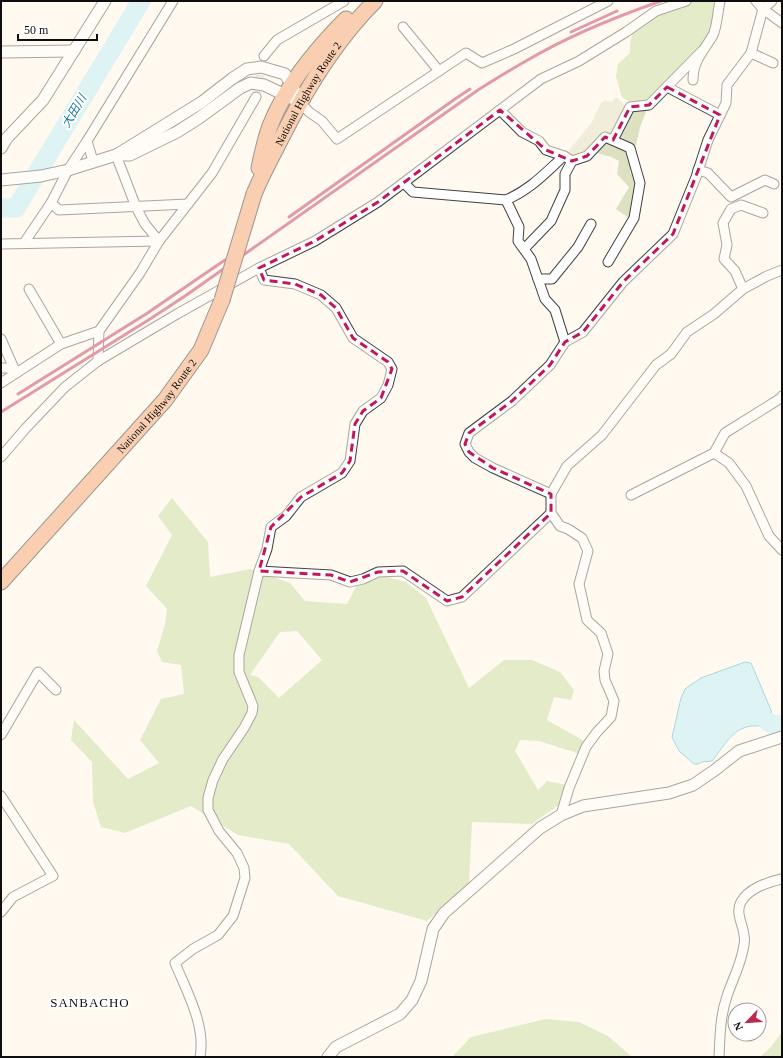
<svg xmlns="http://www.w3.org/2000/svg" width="783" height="1058" viewBox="0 0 783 1058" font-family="'Times New Roman','Noto Sans JP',serif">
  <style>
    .forest { fill: #c4d99a; fill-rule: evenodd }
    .cemetery { fill: #dde1c1 }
    .water { fill: #b6ebf5; stroke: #3eb1cb }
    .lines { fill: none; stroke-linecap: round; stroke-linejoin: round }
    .river { stroke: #b6ebf5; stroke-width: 19 }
    .minor-tunnel { stroke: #dbd6ce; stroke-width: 9; stroke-dasharray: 9 4.5; stroke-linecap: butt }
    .minor-casing { stroke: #414141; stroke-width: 11 }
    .tertiary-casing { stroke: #414141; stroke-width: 13 }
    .trunk-casing { stroke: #1f1f1f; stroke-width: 17 }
    .minor { stroke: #fff; stroke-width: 9 }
    .tertiary { stroke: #fff; stroke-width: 11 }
    .trunk { stroke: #f39a62; stroke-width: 15 }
    .rail { stroke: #bc2950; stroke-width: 3 }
    .trunk-bridge-casing { stroke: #1f1f1f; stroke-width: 17; stroke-linecap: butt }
    .trunk-bridge { stroke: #f39a62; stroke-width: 15 }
    .marked { fill: none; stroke: #c2185b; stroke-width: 3; stroke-dasharray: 8 5; stroke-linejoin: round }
    .labels { text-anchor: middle; stroke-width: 4; stroke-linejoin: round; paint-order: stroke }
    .street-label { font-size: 11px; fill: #0e0e0e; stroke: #fff }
    .water-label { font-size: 12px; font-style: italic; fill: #1a7b97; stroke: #fff }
    .quarter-label { font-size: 13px; letter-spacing: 1px; fill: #0e0e0e; stroke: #fff }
  </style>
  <rect width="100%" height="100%" fill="#fff9f0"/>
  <g class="forest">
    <path d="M694 1H713L716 5 711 32 694 53 649 103H631L622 97 616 77 618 64 630 53C630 46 630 36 635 29 650 13 674 8 694 1Z"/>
    <path d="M172 498 208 542 210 577 250 569 290 583 305 601 347 604 358 583 383 576 406 582 426 598 469 688 504 660H532L560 672 574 690 571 700 554 697 547 720 586 742 580 754 539 741 520 740 515 751 538 790 547 781 567 785 560 804 532 824 472 822 469 883 427 921 338 896 289 844 238 835 191 806 125 833 101 827 93 802 92 762 71 740 74 720 128 779 159 763 140 740 161 699 184 694 181 665 162 662 157 651 165 624 167 609 146 586 172 535 158 516ZM297 631 322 660 279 698 258 677 250 675 280 632Z"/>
    <polygon points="546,1019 579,1022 608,1036 632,1057 452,1057 471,1037"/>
    <polygon points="782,1032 782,1057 760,1057 770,1048"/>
  </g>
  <polygon class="cemetery" points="616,97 626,106 648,107 640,127 630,173 637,176 632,214 629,218 616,209 629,187 617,174 619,161 611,157 589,151 573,160 566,154 592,122 601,103 605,100 612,102"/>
  <path class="water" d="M745 662 751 663 771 710 772 717 764 725C759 726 755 726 751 726 731 729 724 747 712 761L702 762 698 764H694L679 751 672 737 681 698 685 689 701 678Z"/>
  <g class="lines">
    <g class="river">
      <polyline points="1,208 16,208 141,1"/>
      <polyline points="768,722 774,725 782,724"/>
    </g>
    <polyline class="minor-tunnel" points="256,97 263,61"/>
    <defs>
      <g id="minor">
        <polyline points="756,1 763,9 782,23"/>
        <polyline points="403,27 439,71"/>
        <polyline points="751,53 773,63"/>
        <polyline points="264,56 277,40 344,1"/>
        <path d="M693 80C693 60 704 51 713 35 717 27 718 10 720 1"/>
        <polyline points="667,87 720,115"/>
        <polyline points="300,102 309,112 322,121 337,139 466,53 482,63 514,49 608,1"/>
        <polyline points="500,110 522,132 539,141 546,150 564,156"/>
        <polyline points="613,140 630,107 649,105 702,51"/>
        <polyline points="87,141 68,170 51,203 59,210 188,204"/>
        <polyline points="116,155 136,207 145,224 159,241"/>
        <polyline points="93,161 87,141 173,1"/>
        <polyline points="698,170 708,173 731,197 765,180 774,184"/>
        <path d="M404 183 413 192 506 200C530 190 545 173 564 156L572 161"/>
        <polyline points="506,200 519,227 518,241 531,259 545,299 555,310 565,342"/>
        <polyline points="24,243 51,203"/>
        <polyline points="1,244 159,241"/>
        <polyline points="524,249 551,221 565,190 565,174 572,161 587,156 605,137 630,148 640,183 634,218 608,262"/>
        <polyline points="538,279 552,279 578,247 591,224"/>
        <polyline points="29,289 61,344"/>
        <polyline points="743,289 735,271 724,259 727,245 723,223 731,209 741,205 763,213"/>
        <polyline points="1,339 16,373"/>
        <polyline points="98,361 99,331 140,273 159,241 212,173 256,97"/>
        <polyline points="1,368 8,368 16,373"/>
        <polyline points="1,383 61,344 99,331"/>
        <polyline points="714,453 729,463 746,486 769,536 782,550"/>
        <polyline points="1,457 26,428 65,387 98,361 177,314 259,268 315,241 378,202 541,79 579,61 626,32 656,11 686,1"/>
        <polyline points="551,494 493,468 475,458 469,452 465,444 469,433 512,401 550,365 565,342 583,332 623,282 673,234 696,177 708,140 726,103 727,85 751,53 763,9 772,1"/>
        <polyline points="631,495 714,453 725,433 781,398 782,396"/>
        <polyline points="551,513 560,526 568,529 582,538 588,551 579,584 587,620 601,633 608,654 604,671 605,680 614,701 611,717 597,732 586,747 569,788 561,815"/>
        <polyline points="259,571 331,575 350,582 363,579 378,572 403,571 447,601 462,597 551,513 551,494 567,466 602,435 656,365 671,354 687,332 714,314 743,289 767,276 782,270"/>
        <polyline points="1,735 38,672 56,690"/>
        <polyline points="1,796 53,876 13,897 1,912"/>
        <path d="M200 1057C206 1026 187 992 175 963L193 949 218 935 233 916 245 878 244 868 237 853 219 831 208 810V798L213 780 223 759 244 728 252 713 253 706 239 672V655L259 571 267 549 271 527 286 516 301 497 342 473 350 461 355 424 363 411 381 398 388 385 392 369 388 362 353 338 336 308 321 295 295 284 264 280 259 268"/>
        <path d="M719 1057C720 1037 720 1016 727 996 732 981 740 966 743 950 744 946 745 939 744 935 743 924 735 913 741 902 748 889 767 882 782 879"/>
      </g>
      <g id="tertiary">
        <polyline points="1,52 74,51"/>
        <polyline points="1,148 7,138 43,100 105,1"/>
        <polyline points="118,154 202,102 233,78 247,69 261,67 285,74 295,91"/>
        <polyline points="1,180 41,176 68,170 116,155 130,155 177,132 199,118 240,88 251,83 264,85 300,102"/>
        <polyline points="328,1057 336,1047 400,1014 412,1000 421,981 433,929 444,913 540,828 561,815 583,806 669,793 693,785 715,770 739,751 782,737"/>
      </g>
      <g id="trunk">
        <path d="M259 168C262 154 265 139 270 126 286 85 316 49 346 19"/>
        <path id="s1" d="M254 194C263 172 274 153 285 131 309 84 337 39 375 1"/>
        <path id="s2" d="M1 582 165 400 201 350 222 300"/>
      </g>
    </defs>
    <use href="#minor" class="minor-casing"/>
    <use href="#tertiary" class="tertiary-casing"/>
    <use href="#trunk" class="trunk-casing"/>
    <use href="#minor" class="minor"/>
    <use href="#tertiary" class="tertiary"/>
    <use href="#trunk" class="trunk"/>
    <g class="rail">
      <polyline points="571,32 617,11"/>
      <polyline points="289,217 455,99 470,89"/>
      <polyline points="18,394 146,314 222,262 243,249"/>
      <path d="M1 412 150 319 185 296 478 90C494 80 510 70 526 61 568 36 615 17 661 1"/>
    </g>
    <defs>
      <polyline id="trunk-bridge" points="222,300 254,194"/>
    </defs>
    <use href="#trunk-bridge" class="trunk-bridge-casing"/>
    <use href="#trunk-bridge" class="trunk-bridge"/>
  </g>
  <path d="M0 0H783V1058H0ZM667 87 720 115 673 234 623 282 583 332 565 342 550 365 512 401 469 433 465 444 469 452 493 468 551 494V513L462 597 447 601 403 571 378 572 350 582 331 575 259 571 271 527 301 497 342 473 350 461 355 424 363 411 381 398 392 369 388 362 353 338 336 308 321 295 295 284 264 280 259 268 315 241 378 202 500 110 546 150 572 161 587 156 605 137 613 140 630 107 649 105Z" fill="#fff9f0" fill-opacity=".55" fill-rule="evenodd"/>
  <path class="marked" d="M667 87 720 115 673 234 623 282 583 332 565 342 550 365 512 401 469 433 465 444 469 452 493 468 551 494V513L462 597 447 601 403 571 378 572 350 582 331 575 259 571 271 527 301 497 342 473 350 461 355 424 363 411 381 398 392 369 388 362 353 338 336 308 321 295 295 284 264 280 259 268 315 241 378 202 500 110 546 150 572 161 587 156 605 137 613 140 630 107 649 105Z"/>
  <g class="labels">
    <g class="street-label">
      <text dy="4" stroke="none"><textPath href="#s1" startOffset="114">National Highway Route 2</textPath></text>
      <text dy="4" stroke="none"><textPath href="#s2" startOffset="235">National Highway Route 2</textPath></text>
    </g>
    <g class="water-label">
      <text transform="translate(74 111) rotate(-59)" y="4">大田川</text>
    </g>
    <g class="quarter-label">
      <text x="90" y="1007">SANBACHO</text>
    </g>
  </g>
  <rect width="783" height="1058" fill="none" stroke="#0e0e0e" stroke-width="4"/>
  <g transform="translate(747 1022) rotate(245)"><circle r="19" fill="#ffffff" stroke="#9f9f9f"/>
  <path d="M0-3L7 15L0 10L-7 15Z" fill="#bc2950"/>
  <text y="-6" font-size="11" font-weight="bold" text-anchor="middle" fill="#0e0e0e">N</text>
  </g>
  <path d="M18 34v6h79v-6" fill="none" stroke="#0e0e0e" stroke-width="2"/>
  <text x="24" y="34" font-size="12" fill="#0e0e0e" stroke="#ffffff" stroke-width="3" paint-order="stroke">50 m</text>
</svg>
